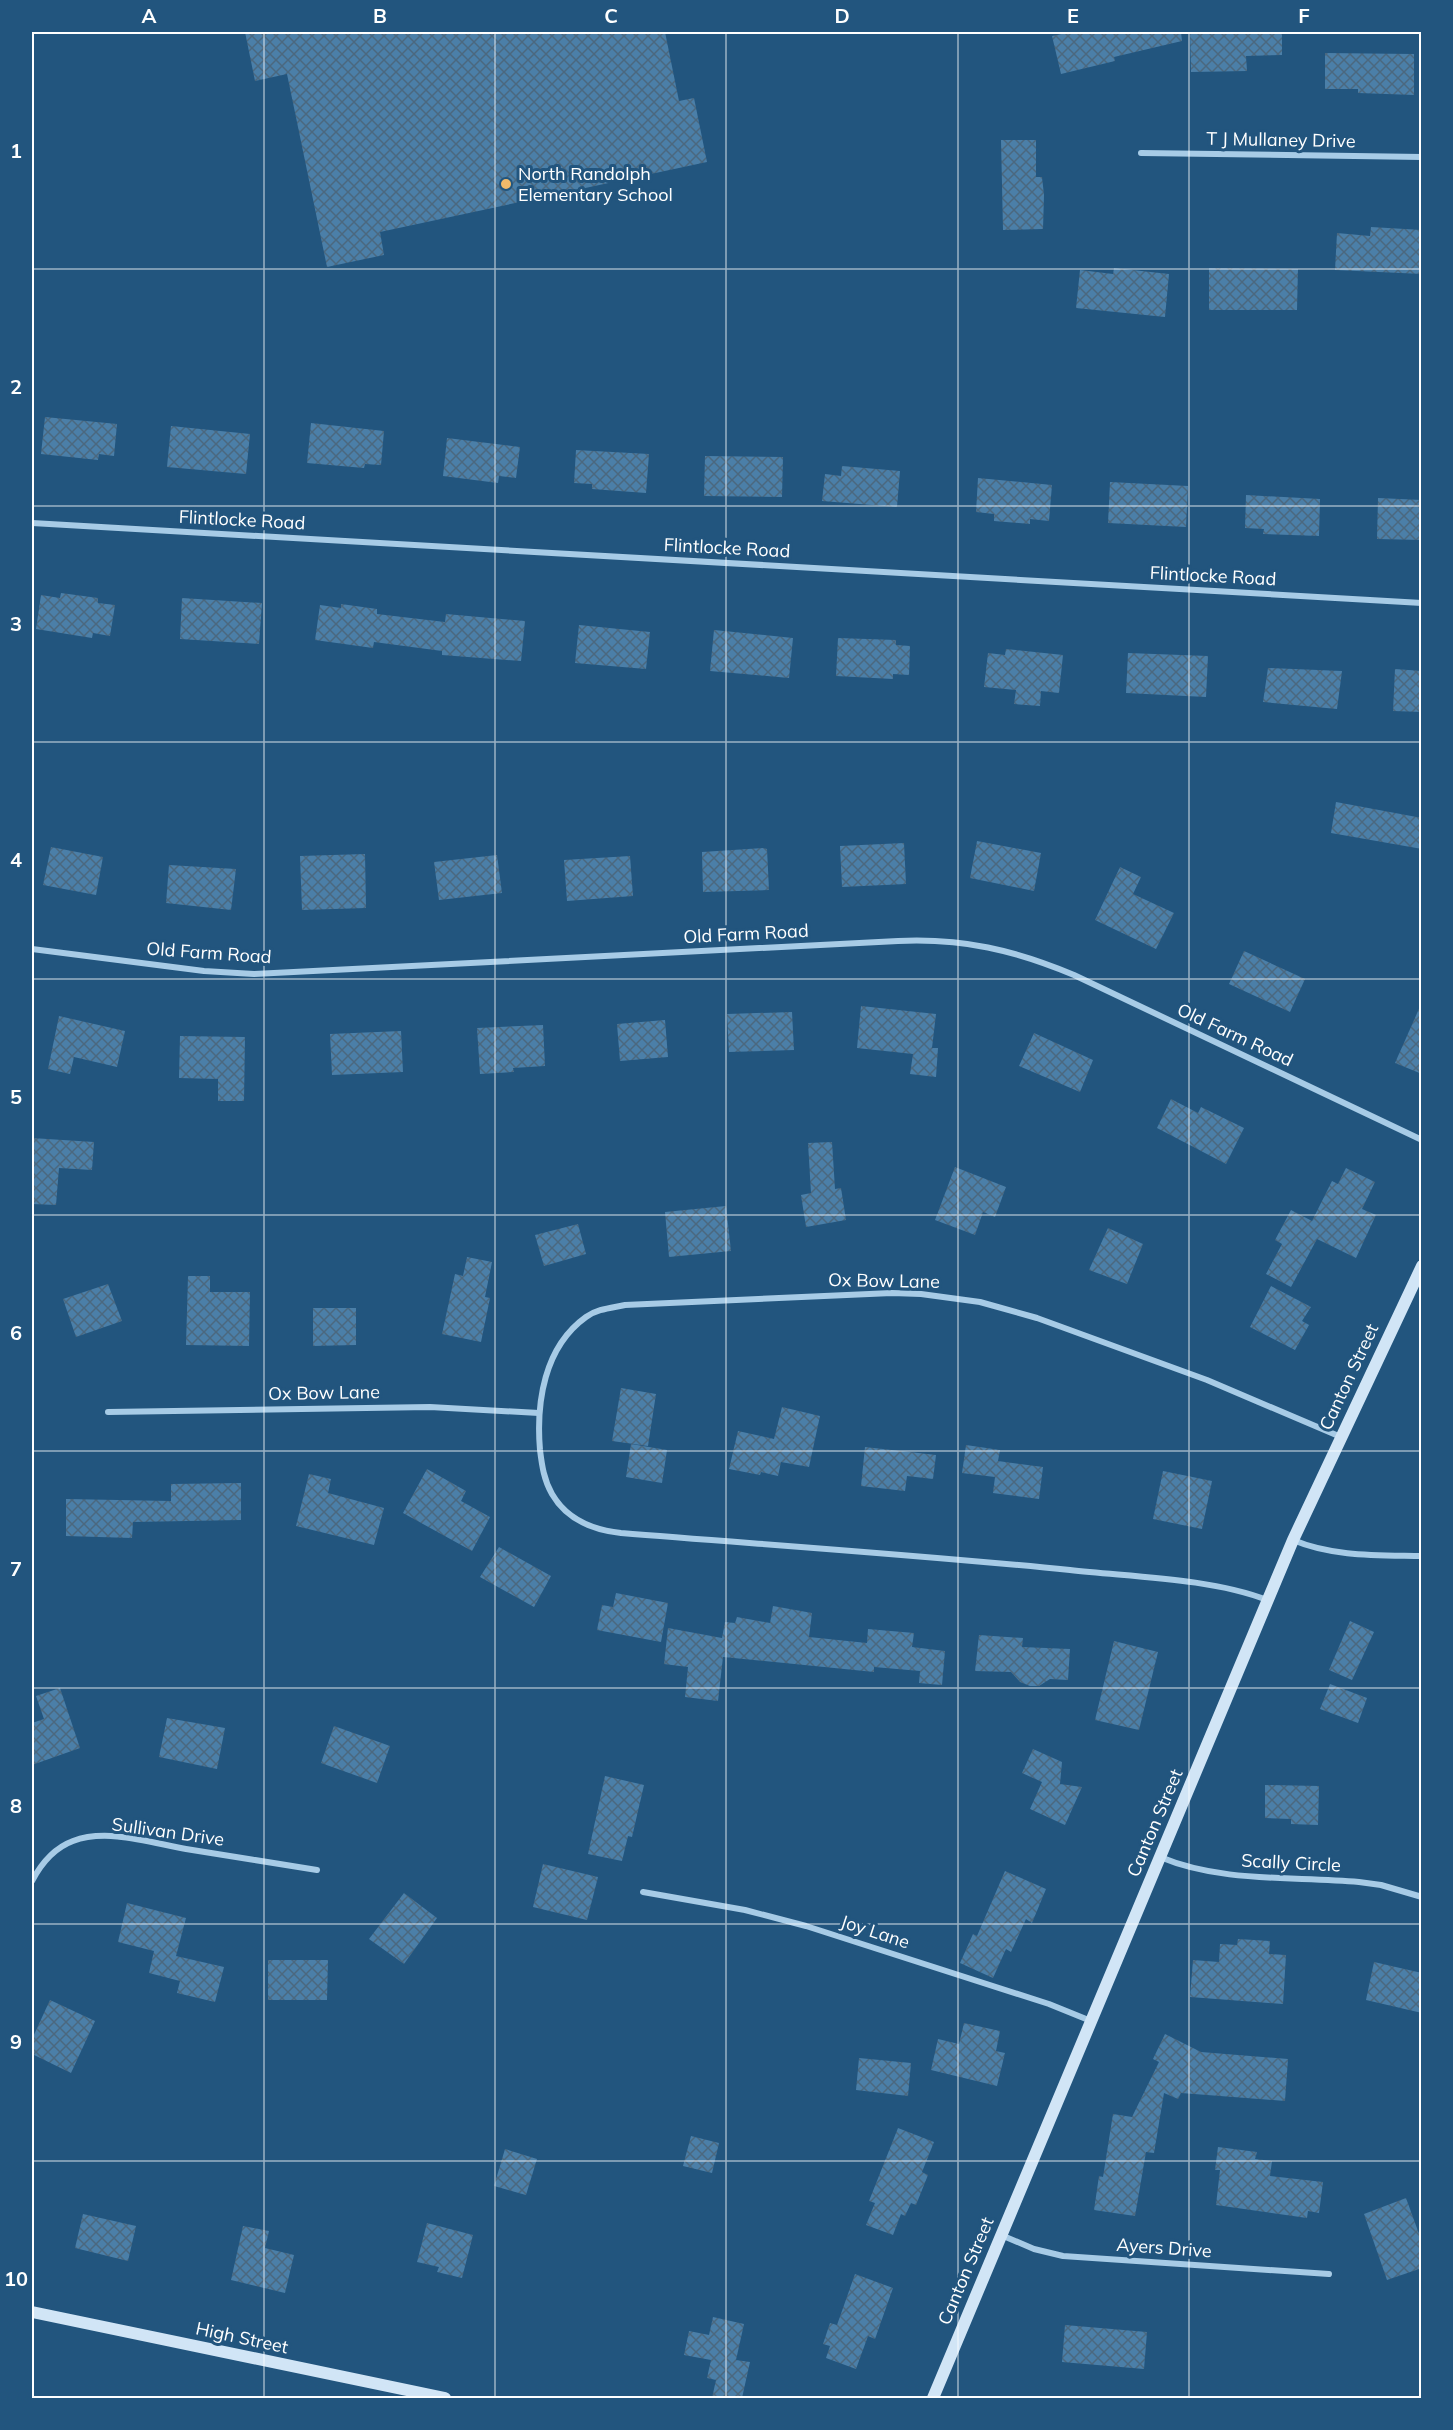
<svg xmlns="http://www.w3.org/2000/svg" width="1453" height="2430" viewBox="0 0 1453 2430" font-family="Mulish,sans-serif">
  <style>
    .building { fill: url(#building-cross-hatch) }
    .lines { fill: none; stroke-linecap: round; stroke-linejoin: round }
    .street { stroke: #a7cbe6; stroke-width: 6 }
    .secondary { stroke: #d1e5f6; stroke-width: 12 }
    .grid { fill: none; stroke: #fff; stroke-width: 1.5; stroke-opacity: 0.55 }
    .poi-dot { fill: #f2ba6a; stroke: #22557e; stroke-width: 2 }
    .labels { text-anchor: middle; stroke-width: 6; stroke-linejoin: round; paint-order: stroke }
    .street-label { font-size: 18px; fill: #fff; stroke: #22557e }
    .poi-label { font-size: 18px; fill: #fff; stroke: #22557e; text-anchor: start }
    .neatline { fill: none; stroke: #fff; stroke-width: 2 }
    .grid-label { font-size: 20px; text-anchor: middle; font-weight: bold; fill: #fff }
  </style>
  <defs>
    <pattern id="building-cross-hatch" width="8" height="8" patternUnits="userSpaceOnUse" patternTransform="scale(1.5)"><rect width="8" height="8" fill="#4b7fa8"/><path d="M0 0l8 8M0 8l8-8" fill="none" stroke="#4b687f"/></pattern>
  </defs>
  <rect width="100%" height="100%" fill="#22557e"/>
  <g class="building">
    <polygon points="245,32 665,32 679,101 694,98 707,162 380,232 384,255 327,267 287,74 255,81"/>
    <polygon points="1071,32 1181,32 1182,41 1114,57 1115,61 1061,74 1052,36"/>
    <polygon points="1190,32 1282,32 1282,55 1246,56 1247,71 1191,72"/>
    <polygon points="1325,53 1414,54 1414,95 1358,93 1358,89 1325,89"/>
    <polygon points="1001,140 1036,140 1036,177 1042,177 1044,195 1043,229 1003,230"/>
    <polygon points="1371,227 1422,230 1422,274 1335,270 1337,233 1370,236"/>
    <polygon points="1114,268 1169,274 1165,317 1076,308 1080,270 1113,274"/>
    <polygon points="1209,268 1298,269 1297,310 1209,310"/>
    <polygon points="45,417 117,424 114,456 99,454 98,460 41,454"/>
    <polygon points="311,423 384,431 381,465 365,464 364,468 307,463"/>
    <polygon points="171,426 250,434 246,474 167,467"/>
    <polygon points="447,438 520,447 516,478 499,476 498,483 443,476"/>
    <polygon points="576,450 649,454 646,493 592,489 592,484 574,483"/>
    <polygon points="705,456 783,457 782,497 704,496"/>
    <polygon points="842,466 900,471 897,507 822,501 825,474 841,476"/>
    <polygon points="978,478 1052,485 1049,521 1030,519 1030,524 994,521 994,514 976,512"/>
    <polygon points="1110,482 1188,486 1186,527 1108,523"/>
    <polygon points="1246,495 1320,499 1319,536 1263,534 1264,529 1245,528"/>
    <polygon points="1378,498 1422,500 1422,540 1377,539"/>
    <polygon points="61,593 98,598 98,603 115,605 110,636 93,633 92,638 36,629 41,595 60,598"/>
    <polygon points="182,598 262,603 259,644 180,639"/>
    <polygon points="341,604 377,609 377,614 445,622 446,614 525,621 521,661 442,655 442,651 374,642 373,648 315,640 320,605 341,608"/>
    <polygon points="579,625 650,632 646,669 575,663"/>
    <polygon points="714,630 793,638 789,678 710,671"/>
    <polygon points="838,638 896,640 896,645 910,646 909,675 893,674 893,679 836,676"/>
    <polygon points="1006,649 1063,655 1059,693 1041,691 1040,706 1014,704 1016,690 984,687 988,653 1005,655"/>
    <polygon points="1128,653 1208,656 1206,697 1126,693"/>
    <polygon points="1268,668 1342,671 1337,709 1263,702"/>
    <polygon points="1395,669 1422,671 1422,712 1393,711"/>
    <polygon points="1336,802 1422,818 1422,849 1331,833"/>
    <polygon points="977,841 1041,853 1034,891 970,878"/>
    <polygon points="904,843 906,884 842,887 840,846"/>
    <polygon points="51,847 103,857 96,895 43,885"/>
    <polygon points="763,848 767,849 769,890 703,892 702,852"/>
    <polygon points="365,854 366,908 302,910 300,856"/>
    <polygon points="497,855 502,893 439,900 434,862"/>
    <polygon points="630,856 633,896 567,901 564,860"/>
    <polygon points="169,865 236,869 231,910 166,903"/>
    <polygon points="1120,867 1141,877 1133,894 1174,913 1156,949 1095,920"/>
    <polygon points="1244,951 1305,979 1290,1012 1229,984"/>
    <polygon points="1422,1002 1422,1074 1395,1063"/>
    <polygon points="861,1006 936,1014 932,1048 938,1048 936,1077 910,1074 913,1054 857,1048"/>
    <polygon points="792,1012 794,1050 729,1052 727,1014"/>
    <polygon points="59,1016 125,1031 117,1067 74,1057 70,1074 48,1069"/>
    <polygon points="665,1020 668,1057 620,1061 617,1024"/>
    <polygon points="543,1025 545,1066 513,1068 514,1072 480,1074 477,1028"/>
    <polygon points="401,1031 403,1072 332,1075 330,1034"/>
    <polygon points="1034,1033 1093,1060 1080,1092 1019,1066"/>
    <polygon points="180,1036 245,1037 244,1101 218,1101 218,1079 179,1078"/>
    <polygon points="1171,1099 1198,1113 1201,1107 1244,1128 1226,1164 1157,1128"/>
    <polygon points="32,1138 94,1142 92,1170 59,1168 56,1205 32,1204"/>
    <polygon points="832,1142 835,1189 841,1188 846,1220 806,1227 801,1195 811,1193 808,1143"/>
    <polygon points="955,1167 1006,1187 995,1217 983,1212 975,1235 935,1220"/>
    <polygon points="1346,1168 1375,1182 1362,1209 1376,1215 1356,1258 1317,1239 1291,1287 1266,1274 1282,1244 1275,1240 1291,1210 1312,1221 1332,1181 1338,1184"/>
    <polygon points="726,1206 731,1251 669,1257 665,1212"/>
    <polygon points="578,1224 586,1254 544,1266 535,1235"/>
    <polygon points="1108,1228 1143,1244 1127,1284 1089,1270"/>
    <polygon points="467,1257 492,1262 485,1297 490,1298 481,1342 442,1334 455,1274 463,1276"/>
    <polygon points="188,1276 210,1276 210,1292 250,1292 249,1346 186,1345"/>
    <polygon points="108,1284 122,1321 76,1337 63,1299"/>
    <polygon points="1271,1286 1311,1307 1302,1321 1309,1325 1295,1350 1250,1327"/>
    <polygon points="313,1308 356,1308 356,1345 313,1346"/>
    <polygon points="621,1388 656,1394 648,1446 612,1441"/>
    <polygon points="782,1407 820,1416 809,1467 781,1462 778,1476 761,1472 760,1475 729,1469 738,1431 774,1439"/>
    <polygon points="631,1444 667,1450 662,1483 626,1477"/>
    <polygon points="966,1445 1000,1450 998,1461 1043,1467 1039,1499 993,1493 995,1477 962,1473"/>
    <polygon points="865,1447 936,1455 933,1479 907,1476 905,1491 861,1486"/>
    <polygon points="427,1469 466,1491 461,1501 490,1517 472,1551 403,1513"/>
    <polygon points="1163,1471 1212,1481 1202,1529 1153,1519"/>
    <polygon points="309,1474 331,1479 328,1493 384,1508 374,1545 296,1526"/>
    <polygon points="241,1483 241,1520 133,1522 132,1538 66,1536 66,1499 171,1501 171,1484"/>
    <polygon points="499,1547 551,1576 534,1607 480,1577"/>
    <polygon points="616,1593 668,1603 661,1642 597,1630 602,1605 613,1607"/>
    <polygon points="773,1606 812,1613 809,1637 867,1643 868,1629 914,1633 912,1647 945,1651 942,1685 919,1683 920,1671 874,1667 874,1672 723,1657 718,1701 685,1697 688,1667 664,1664 668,1628 722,1638 725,1622 735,1623 737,1617 770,1623"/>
    <polygon points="1350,1621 1374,1632 1352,1680 1329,1670"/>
    <polygon points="979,1635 1023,1638 1022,1647 1070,1649 1068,1680 1050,1679 1039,1686 1030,1686 1020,1682 1011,1672 975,1671"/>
    <polygon points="1114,1641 1158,1652 1139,1730 1095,1720"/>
    <polygon points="1330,1684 1367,1698 1358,1723 1320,1709"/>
    <polygon points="60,1688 80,1748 32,1765 32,1723 44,1719 36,1696"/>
    <polygon points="167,1718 225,1728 217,1769 159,1757"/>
    <polygon points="334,1726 390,1746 377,1783 321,1763"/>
    <polygon points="1033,1749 1062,1762 1060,1784 1082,1787 1065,1825 1030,1809 1042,1782 1022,1773"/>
    <polygon points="605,1776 644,1785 632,1837 628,1836 622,1861 588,1854"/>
    <polygon points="1265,1785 1319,1786 1318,1825 1291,1824 1291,1819 1265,1818"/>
    <polygon points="543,1864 598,1877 587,1920 533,1907"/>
    <polygon points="1005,1871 1046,1889 1032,1923 1026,1919 1011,1952 1006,1949 993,1978 960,1963 973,1934 977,1936"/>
    <polygon points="404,1893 437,1918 404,1964 369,1939"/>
    <polygon points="127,1903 186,1918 176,1956 224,1967 215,2002 177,1993 180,1981 149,1973 154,1951 118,1942"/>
    <polygon points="1238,1939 1270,1941 1269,1954 1286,1955 1283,2004 1190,1997 1193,1960 1219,1962 1220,1944 1237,1945"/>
    <polygon points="268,1960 328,1960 327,2000 268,2000"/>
    <polygon points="1374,1962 1422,1973 1422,2013 1366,2000"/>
    <polygon points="50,2000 95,2021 71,2073 32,2054 32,2039"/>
    <polygon points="964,2023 1000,2031 996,2051 1005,2053 997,2086 931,2070 938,2039 959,2044"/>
    <polygon points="1165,2034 1201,2052 1288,2059 1285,2101 1181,2093 1178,2099 1164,2093 1154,2153 1146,2152 1135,2216 1094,2210 1099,2176 1103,2177 1113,2114 1132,2117 1159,2062 1153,2059"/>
    <polygon points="859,2058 911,2063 908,2096 856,2090"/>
    <polygon points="898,2128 934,2142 922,2172 928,2175 916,2205 911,2203 905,2216 901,2214 893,2235 866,2225 875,2203 869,2201"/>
    <polygon points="691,2136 719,2143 712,2173 683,2166"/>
    <polygon points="1218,2147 1257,2152 1255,2159 1272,2161 1270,2176 1323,2182 1319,2213 1308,2211 1307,2218 1216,2205 1220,2170 1215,2170"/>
    <polygon points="505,2149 537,2159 526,2195 494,2186"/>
    <polygon points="1406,2198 1422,2242 1422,2268 1387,2280 1364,2214"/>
    <polygon points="83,2214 136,2226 128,2261 75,2248"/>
    <polygon points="427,2223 473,2235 462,2278 437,2272 439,2267 417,2262"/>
    <polygon points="243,2226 269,2231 265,2248 294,2255 285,2293 231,2280"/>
    <polygon points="855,2274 893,2288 875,2339 868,2336 856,2369 826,2358 830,2346 823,2344 830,2323 837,2325"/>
    <polygon points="713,2317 744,2324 736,2360 750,2362 742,2398 712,2398 716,2380 707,2378 711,2360 684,2355 689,2331 709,2335"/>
    <polygon points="1065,2325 1147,2332 1144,2369 1062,2362"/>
  </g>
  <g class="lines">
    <g class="street">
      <polyline points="1141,153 1422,157"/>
      <polyline points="32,523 1422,603"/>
      <path d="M32 949 204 971 254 974 898 941C963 938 1014 950 1074 975L1422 1140"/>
      <polyline points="108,1412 430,1407 539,1413"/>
      <path d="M1293 1540C1333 1557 1379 1555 1422 1556"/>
      <path d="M1267 1600C1210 1578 1131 1577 1070 1570 920 1555 770 1545 621 1533 593 1530 567 1520 552 1494 544 1480 542 1466 540 1450 536 1403 544 1347 586 1317 597 1309 611 1308 625 1305L892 1293 921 1294 980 1302 1037 1318 1207 1380 1341 1437"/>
      <path d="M1160 1857C1222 1883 1293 1876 1359 1882L1381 1885 1422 1897"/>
      <path d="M32 1881C41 1864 54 1848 73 1841 107 1828 152 1843 186 1849 230 1856 273 1863 317 1870"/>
      <polyline points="643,1892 745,1910 806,1926 1049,2004 1091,2021"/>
      <polyline points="1001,2235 1034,2249 1063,2256 1329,2274"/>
    </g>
    <g class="secondary">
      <polyline points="32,2312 445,2398"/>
      <polyline points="933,2398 1293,1540 1422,1266"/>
    </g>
  </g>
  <path class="grid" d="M264 32V2398M495 32V2398M726 32V2398M958 32V2398M1189 32V2398M32 269H1422M32 506H1422M32 742H1422M32 979H1422M32 1215H1422M32 1451H1422M32 1688H1422M32 1924H1422M32 2161H1422"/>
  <circle class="poi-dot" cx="506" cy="184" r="6"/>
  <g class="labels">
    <g class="street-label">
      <text transform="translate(1281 140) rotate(1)" y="6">T J Mullaney Drive</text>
      <text transform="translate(242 520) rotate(3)" y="6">Flintlocke Road</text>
      <text transform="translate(727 548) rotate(3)" y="6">Flintlocke Road</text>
      <text transform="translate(1213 576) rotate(3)" y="6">Flintlocke Road</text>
      <text transform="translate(746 934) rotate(-3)" y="6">Old Farm Road</text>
      <text transform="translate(209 953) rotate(4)" y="6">Old Farm Road</text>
      <text transform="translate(1235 1035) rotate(25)" y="6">Old Farm Road</text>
      <text transform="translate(884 1281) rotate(1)" y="6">Ox Bow Lane</text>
      <text transform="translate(1349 1377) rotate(-65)" y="6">Canton Street</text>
      <text transform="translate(324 1393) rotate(-1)" y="6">Ox Bow Lane</text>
      <text transform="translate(1155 1823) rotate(-67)" y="6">Canton Street</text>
      <text transform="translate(168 1832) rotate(8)" y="6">Sullivan Drive</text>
      <text transform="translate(1291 1863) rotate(3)" y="6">Scally Circle</text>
      <text transform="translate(875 1932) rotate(18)" y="6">Joy Lane</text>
      <text transform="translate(1164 2248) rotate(4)" y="6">Ayers Drive</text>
      <text transform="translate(966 2271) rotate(-67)" y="6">Canton Street</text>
      <text transform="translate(242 2338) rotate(12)" y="6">High Street</text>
    </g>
    <g class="poi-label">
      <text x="518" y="180">North Randolph<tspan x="518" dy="21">Elementary School</tspan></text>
    </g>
  </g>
  <rect width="1453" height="2430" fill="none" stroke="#22557e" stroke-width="66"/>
  <rect x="33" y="33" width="1387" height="2364" class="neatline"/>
  <g class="grid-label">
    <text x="149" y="23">A</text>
    <text x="380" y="23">B</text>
    <text x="611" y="23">C</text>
    <text x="842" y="23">D</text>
    <text x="1073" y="23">E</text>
    <text x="1304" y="23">F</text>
    <text x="16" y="158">1</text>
    <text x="16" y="394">2</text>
    <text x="16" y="631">3</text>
    <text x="16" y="867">4</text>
    <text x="16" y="1104">5</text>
    <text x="16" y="1340">6</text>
    <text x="16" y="1576">7</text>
    <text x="16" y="1813">8</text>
    <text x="16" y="2049">9</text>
    <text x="16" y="2286">10</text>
  </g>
</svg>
